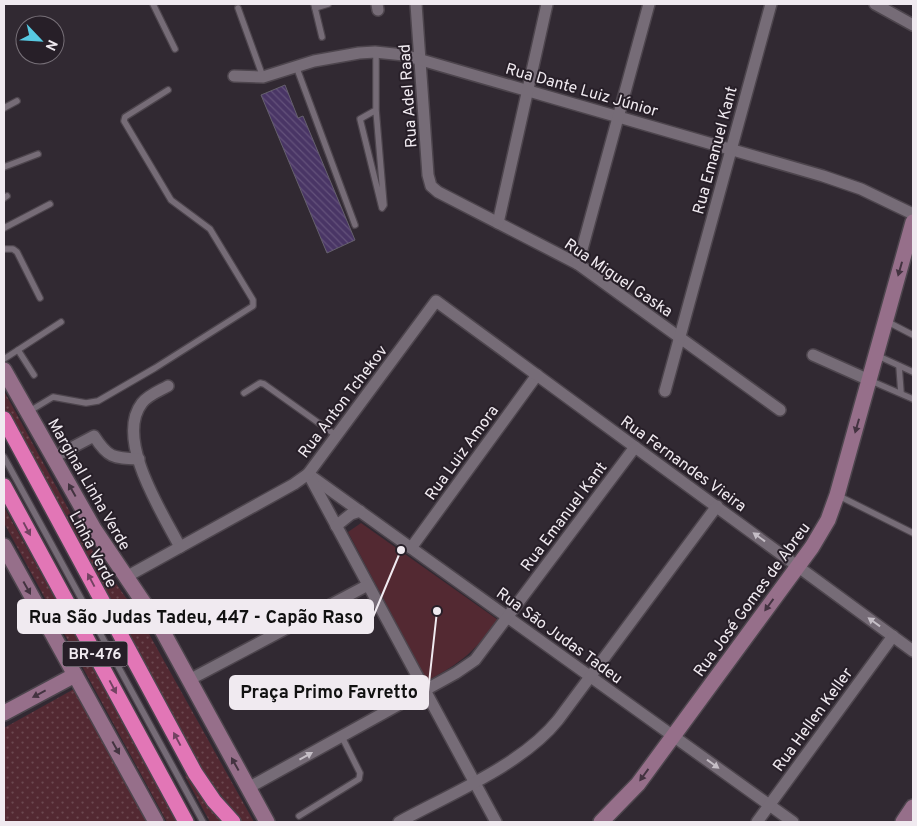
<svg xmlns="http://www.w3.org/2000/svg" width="917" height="826" viewBox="0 0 917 826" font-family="Overpass,sans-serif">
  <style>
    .grass { fill: url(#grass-dots) }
    .park { fill: #532932 }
    .building { fill: url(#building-back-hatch); stroke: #65606d }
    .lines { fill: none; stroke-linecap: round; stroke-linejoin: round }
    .lane-casing { stroke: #4d454d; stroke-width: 8 }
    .street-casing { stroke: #4d454d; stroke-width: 14 }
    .secondary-casing { stroke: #4d454d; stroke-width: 18 }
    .highway-casing { stroke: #4d454d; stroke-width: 18 }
    .lane { stroke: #766c77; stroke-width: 5.5 }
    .street { stroke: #766c77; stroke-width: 11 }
    .secondary { stroke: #966f8a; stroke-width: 15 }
    .highway { stroke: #e276b6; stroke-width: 15 }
    .oneway { fill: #433340 }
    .oneway2 { fill: #724261 }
    .oneway3 { fill: #c5bec6 }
    .labels { text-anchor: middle; stroke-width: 4; stroke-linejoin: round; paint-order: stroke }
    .shield { fill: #271f28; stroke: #b4adb4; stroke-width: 1 }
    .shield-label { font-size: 15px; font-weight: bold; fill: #f0eaf0 }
    .street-label { font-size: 16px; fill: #f0eaf0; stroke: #271f28 }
    .leader { fill: none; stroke: #f0eaf0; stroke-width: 2 }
    .callout-dot { fill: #f0eaf0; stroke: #271f28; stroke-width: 2 }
    .callout { fill: #f0eaf0; stroke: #f0eaf0; stroke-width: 2 }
    .callout-label { font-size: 18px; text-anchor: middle; font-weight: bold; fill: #111 }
  </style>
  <defs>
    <pattern id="grass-dots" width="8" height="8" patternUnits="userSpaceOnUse" patternTransform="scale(1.25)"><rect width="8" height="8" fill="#532932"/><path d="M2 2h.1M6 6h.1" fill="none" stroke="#6c4850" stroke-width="1.8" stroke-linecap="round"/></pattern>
    <pattern id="building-back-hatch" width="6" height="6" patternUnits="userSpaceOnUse" patternTransform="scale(1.25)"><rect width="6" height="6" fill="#493565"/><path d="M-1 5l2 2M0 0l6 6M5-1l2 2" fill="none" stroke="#64527b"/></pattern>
  </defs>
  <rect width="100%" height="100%" fill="#312932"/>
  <g class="grass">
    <polygon points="4,391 87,543 139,616 254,822 241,822 202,769 4,408"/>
    <polygon points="4,507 63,613 176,822 167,822 4,523"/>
    <polygon points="74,689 147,822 4,822 4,728"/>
    <polygon points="188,775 221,822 210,822 185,776"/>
  </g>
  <path class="park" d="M361 523 498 620C474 652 462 662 427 681L348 532Z"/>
  <polygon class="building" points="285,85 298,118 303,116 355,240 327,253 261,95"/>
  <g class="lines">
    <defs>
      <g id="lane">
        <polyline points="153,4 175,49"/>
        <polyline points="314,4 322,37"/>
        <polyline points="238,8 263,77"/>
        <polyline points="315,8 328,4"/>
        <polyline points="376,52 376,110 384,205 382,208 360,119 376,110"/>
        <polyline points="296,66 355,225"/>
        <polyline points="4,108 17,101"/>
        <polyline points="4,167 38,154"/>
        <polyline points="4,198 7,196"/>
        <polyline points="4,228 50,204"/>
        <polyline points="4,249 13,249 17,252 40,298"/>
        <polyline points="886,321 913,335"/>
        <polyline points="18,350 34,375"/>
        <polyline points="876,355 913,372"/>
        <polyline points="4,359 61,322"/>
        <polyline points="899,366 901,393"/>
        <polyline points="869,380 913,399"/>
        <polyline points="244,393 260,383 264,384 337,436"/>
        <polyline points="28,412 53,397 86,403 98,401 155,368 253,306 253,300 210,229 171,200 124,121 125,117 168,90"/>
        <polyline points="4,457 203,822"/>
        <polyline points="837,495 913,533"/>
        <polyline points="299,816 359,779 360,773 342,737"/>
      </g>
      <g id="street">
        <polyline points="377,4 378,10"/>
        <polyline points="416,4 428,175 431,186 438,192 578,264 780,410"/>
        <polyline points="875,4 913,25"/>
        <polyline points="234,76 263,77 314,61 359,53 375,52 404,55 823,176 861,189 913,214"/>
        <polyline points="498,223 547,4"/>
        <polyline points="578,264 649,4"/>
        <polyline points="813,355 869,380"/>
        <path d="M168 386C159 391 148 395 142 403 114 439 163 514 180 547"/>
        <polyline points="665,391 771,4"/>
        <path d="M54 457 94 436C108 458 113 458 139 459"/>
        <polyline points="308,474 793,822"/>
        <polyline points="310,477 496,822"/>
        <polyline points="336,526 351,514 360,511"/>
        <polyline points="411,548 537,375"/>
        <polyline points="126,577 294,484 308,474 436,301 913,651"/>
        <polyline points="189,680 368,585"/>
        <polyline points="248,788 456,673 475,660 635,447"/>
        <path d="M399 822C450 794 522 765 558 720L717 506"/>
        <polyline points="757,822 893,636"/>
      </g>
      <g id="secondary">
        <polyline points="4,370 94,529 162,630 267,822"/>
        <polyline points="4,546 156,822"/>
        <polyline points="4,713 75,675"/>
        <polyline points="601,822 638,784 812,547 828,520 837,495 913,222"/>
        <polyline points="903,822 913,807"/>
      </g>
      <g id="highway">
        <polyline points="4,419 195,773 214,801 233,822"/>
        <polyline points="4,486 186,822"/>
      </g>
    </defs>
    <use href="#lane" class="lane-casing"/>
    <use href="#street" class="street-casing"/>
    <use href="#secondary" class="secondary-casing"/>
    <use href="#highway" class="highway-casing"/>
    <use href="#lane" class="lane"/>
    <use href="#street" class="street"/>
    <use href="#secondary" class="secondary"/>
    <use href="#highway" class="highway"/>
  </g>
  <defs><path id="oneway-solid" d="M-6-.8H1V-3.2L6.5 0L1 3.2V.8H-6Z" transform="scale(1.25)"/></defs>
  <g class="oneway">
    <use href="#oneway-solid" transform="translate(900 269) rotate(106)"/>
    <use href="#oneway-solid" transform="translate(857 426) rotate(106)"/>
    <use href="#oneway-solid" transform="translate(72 490) rotate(-119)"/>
    <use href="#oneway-solid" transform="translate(27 588) rotate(61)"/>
    <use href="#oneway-solid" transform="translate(769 605) rotate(126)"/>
    <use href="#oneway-solid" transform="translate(39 694) rotate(152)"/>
    <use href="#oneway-solid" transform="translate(116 748) rotate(61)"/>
    <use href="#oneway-solid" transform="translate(235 764) rotate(-119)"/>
    <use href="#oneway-solid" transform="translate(644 775) rotate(126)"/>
  </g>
  <g class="oneway2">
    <use href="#oneway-solid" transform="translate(27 529) rotate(62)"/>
    <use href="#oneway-solid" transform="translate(91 580) rotate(-118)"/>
    <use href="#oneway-solid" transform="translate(113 687) rotate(62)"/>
    <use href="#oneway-solid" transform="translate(177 739) rotate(-118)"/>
  </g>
  <g class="oneway3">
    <use href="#oneway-solid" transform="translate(759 537) rotate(-144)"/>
    <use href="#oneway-solid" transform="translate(874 622) rotate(-144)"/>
    <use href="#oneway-solid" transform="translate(306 756) rotate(-29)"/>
    <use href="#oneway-solid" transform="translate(713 764) rotate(36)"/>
  </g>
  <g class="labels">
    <rect class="shield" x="62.5" y="641.5" width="65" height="25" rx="4"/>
    <g class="shield-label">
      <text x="95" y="659">BR-476</text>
    </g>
    <g class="street-label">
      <text transform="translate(582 89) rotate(16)" y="6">Rua Dante Luiz Júnior</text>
      <text transform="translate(407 96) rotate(-94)" y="6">Rua Adel Raad</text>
      <text transform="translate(714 150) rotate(-75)" y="6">Rua Emanuel Kant</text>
      <text transform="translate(619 277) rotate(34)" y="6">Rua Miguel Gaska</text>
      <text transform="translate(342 401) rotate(-53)" y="6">Rua Anton Tchekov</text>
      <text transform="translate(461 452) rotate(-54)" y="6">Rua Luiz Amora</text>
      <text transform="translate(684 463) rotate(36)" y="6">Rua Fernandes Vieira</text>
      <text transform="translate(90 484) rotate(60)" y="6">Marginal Linha Verde</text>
      <text transform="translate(563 516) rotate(-53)" y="6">Rua Emanuel Kant</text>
      <text transform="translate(94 549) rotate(62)" y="6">Linha Verde</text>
      <text transform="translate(751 599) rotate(-54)" y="6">Rua José Gomes de Abreu</text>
      <text transform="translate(560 635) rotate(36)" y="6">Rua São Judas Tadeu</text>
      <text transform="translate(812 719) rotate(-54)" y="6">Rua Hellen Keller</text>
    </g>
  </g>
  <path class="leader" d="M401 550L373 617M437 611L428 692"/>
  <g class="callout-dot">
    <circle cx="401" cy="550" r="5"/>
    <circle cx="437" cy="611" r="5"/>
  </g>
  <g class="callout">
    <rect x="18" y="600" width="355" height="33" rx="5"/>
    <rect x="230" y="676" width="198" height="33" rx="5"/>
  </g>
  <g class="callout-label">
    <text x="196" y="623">Rua São Judas Tadeu, 447 - Capão Raso</text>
    <text x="329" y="698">Praça Primo Favretto</text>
  </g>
  <rect width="917" height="826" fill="none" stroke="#f0eaf0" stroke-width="10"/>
  <g transform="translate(40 40) rotate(115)"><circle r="24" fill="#271f28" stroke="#777078"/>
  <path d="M0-4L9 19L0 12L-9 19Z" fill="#57c9e2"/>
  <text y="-8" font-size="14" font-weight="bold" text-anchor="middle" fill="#f0eaf0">N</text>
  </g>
</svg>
